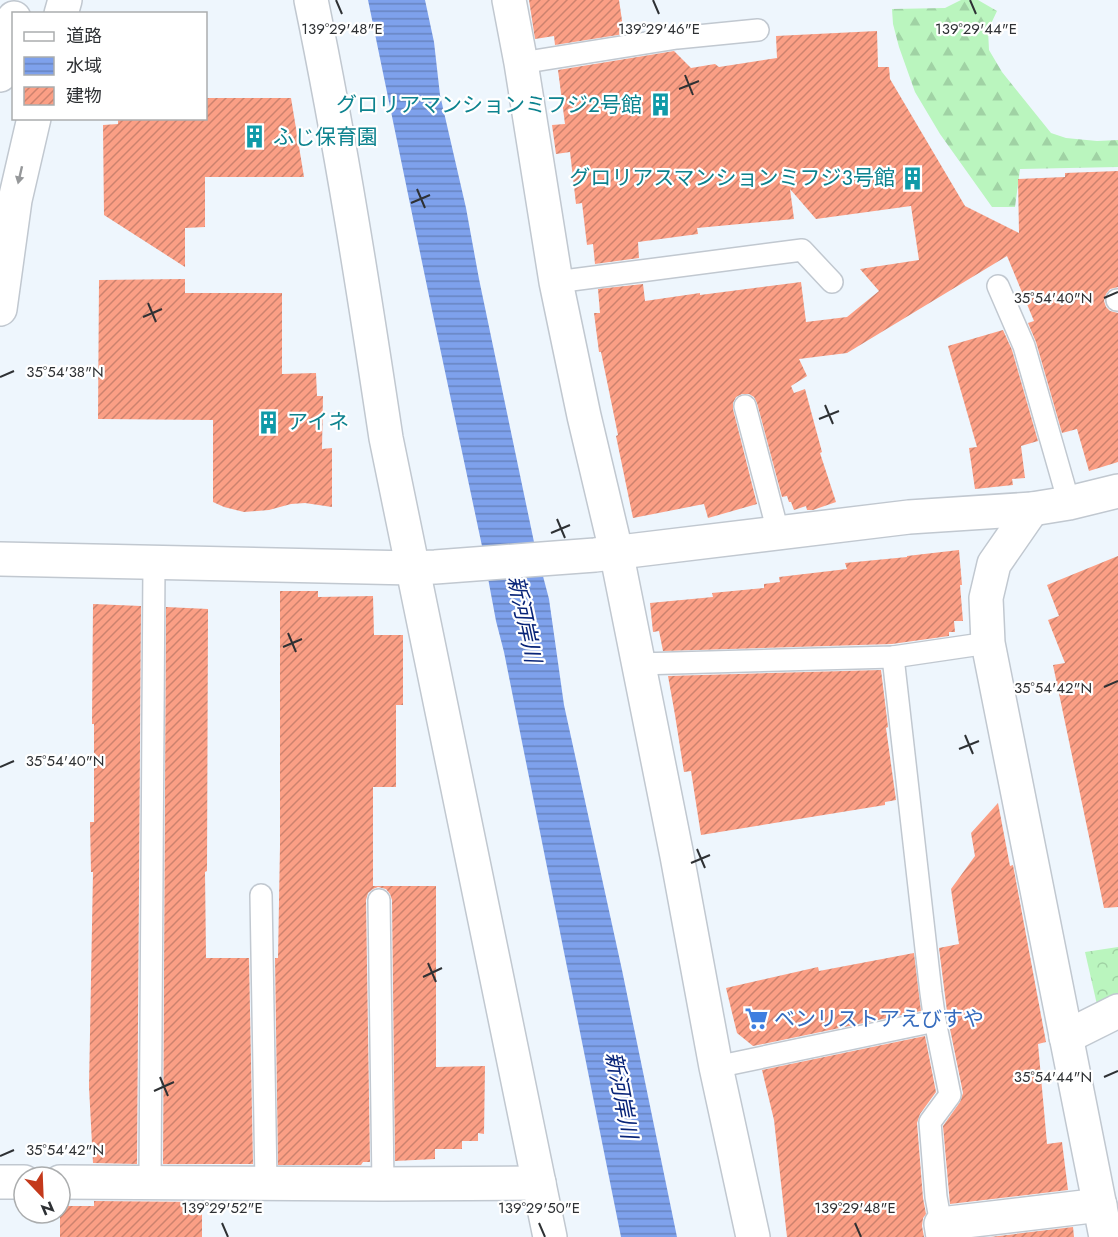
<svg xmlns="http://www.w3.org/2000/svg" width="1118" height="1237" viewBox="0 0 1118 1237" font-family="Jost,'Noto Sans JP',sans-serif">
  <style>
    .forest { fill: url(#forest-firs) }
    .park { fill: url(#park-crowns) }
    .water { fill: url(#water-rules) }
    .building { fill: url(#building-hatch) }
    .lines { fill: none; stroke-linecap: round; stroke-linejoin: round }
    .lane-casing { stroke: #c1c8d0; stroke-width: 24 }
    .street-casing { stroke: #c1c8d0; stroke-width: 36 }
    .highway-casing { stroke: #c1c8d0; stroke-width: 36 }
    .lane { stroke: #fff; stroke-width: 21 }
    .street { stroke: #fff; stroke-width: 33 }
    .highway { stroke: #fff; stroke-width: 33 }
    .oneway { fill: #96989a }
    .ticks { fill: none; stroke: #2e3134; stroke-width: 2 }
    .labels { text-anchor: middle; stroke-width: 4.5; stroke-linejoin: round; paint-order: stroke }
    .culture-label { font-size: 21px; fill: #0d838f; stroke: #fff; text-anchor: end }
    .shop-label { font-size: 21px; fill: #366cbe; stroke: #fff; text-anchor: start }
    .water-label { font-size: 22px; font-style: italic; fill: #082478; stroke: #fff }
    .ticks-label { font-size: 15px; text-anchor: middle; fill: #2e3134; stroke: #fff; stroke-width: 4.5; stroke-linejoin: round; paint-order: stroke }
  </style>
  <defs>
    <pattern id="forest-firs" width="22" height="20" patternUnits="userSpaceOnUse" patternTransform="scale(1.5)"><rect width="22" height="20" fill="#baf5be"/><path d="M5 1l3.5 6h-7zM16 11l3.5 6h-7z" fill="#a0d2a4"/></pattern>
    <pattern id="park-crowns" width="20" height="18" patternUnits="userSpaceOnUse" patternTransform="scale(1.5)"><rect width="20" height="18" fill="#baf5be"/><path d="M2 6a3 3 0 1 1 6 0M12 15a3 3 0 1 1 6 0" fill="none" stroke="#a0d2a4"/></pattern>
    <pattern id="water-rules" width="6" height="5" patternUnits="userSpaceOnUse" patternTransform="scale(1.5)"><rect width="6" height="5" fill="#7ea1ec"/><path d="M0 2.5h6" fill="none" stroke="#6884c0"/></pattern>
    <pattern id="building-hatch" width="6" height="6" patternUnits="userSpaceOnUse" patternTransform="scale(1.5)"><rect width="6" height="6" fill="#fb9f85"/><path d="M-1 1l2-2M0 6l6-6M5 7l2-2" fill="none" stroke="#cc826e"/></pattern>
  </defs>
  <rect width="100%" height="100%" fill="#eef6fd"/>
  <polygon class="forest" points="961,0 978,0 997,11 988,30 989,50 1002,72 1051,133 1066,138 1097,141 1118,140 1118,167 1020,169 1015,207 992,207 940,134 915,92 899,47 893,24 892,9 945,8"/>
  <polygon class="park" points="1118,947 1118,1001 1098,1009 1085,952"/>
  <polygon class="water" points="368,0 425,0 434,42 440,95 466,208 479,279 534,542 549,599 564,705 622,970 677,1237 621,1237 504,652 496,621 482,546 429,296"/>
  <g class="building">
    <polygon points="529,0 619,0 624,34 555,45 554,36 535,39"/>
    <polygon points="877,31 878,67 889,67 890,79 965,206 1019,233 1018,179 1065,177 1065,173 1118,171 1118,287 1110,289 1106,294 1104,301 1106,307 1110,311 1118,313 1118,462 1089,471 1077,429 1062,433 1036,342 1028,323 1034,321 1007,256 847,353 799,359 807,376 791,386 794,393 805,389 822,452 820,453 836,502 813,510 807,510 806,506 794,510 791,502 789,502 787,496 782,497 757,403 754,397 749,394 742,394 736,397 733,403 733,409 757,504 708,518 704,504 633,518 616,436 618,435 601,352 599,352 594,313 600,313 598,289 643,284 645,301 700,293 700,295 801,282 806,322 847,317 879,291 860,269 919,260 911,206 816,219 790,189 794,219 697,228 698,234 638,242 639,258 595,264 593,244 587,245 582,203 576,204 570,152 556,154 552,125 565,124 558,70 674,51 691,68 715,64 719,67 777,58 776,36"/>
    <polygon points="206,98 291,98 304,177 205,177 205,227 185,228 185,267 104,215 103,125 118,124 118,118 206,118"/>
    <polygon points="185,279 185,293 282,293 282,374 316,373 317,396 323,396 322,449 332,448 332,507 305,503 291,504 269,510 244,512 224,507 213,502 213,420 98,419 99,280"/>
    <polygon points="1003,330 1012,350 1038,441 1021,446 1025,478 1012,479 1013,485 975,489 969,448 977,447 948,346"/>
    <polygon points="959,550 962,585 960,585 963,621 954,621 955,632 949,632 949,636 892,644 663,651 659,631 653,632 650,603 713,597 712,593 764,588 764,584 780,582 779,577 847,569 845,563 907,557 907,556"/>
    <polygon points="1118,556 1118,907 1104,908 1053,665 1065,663 1048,620 1059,616 1047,585"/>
    <polygon points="280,591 318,591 318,597 373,596 374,635 403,635 403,705 396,705 396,787 373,787 373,886 436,886 436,1067 485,1066 484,1134 478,1133 478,1141 462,1141 462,1149 435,1149 435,1159 395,1161 392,900 390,894 386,889 378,887 373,889 368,893 366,900 370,1162 363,1162 361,1165 278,1165 275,958 278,958 280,846"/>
    <polygon points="93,604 141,606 137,1164 93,1163 89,1087 93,872 91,872 90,822 94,822 94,724 92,724"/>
    <polygon points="166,607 208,609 207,871 205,872 206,958 249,958 253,1164 163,1164"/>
    <polygon points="881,670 888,727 886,728 896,800 885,802 885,805 701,835 691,771 684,772 675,715 668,676"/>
    <polygon points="998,803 1010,866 1013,865 1046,1042 1038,1044 1047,1144 1062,1142 1068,1190 950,1204 943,1126 960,1102 963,1093 948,1019 939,948 959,944 951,889 975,856 971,833"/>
    <polygon points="914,953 921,1011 753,1046 737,1033 726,988 818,967 819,971"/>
    <polygon points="925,1036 936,1092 920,1114 917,1123 923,1198 926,1214 923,1218 922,1226 924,1237 787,1237 774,1120 762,1070"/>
    <polygon points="94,1201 202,1202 202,1237 60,1237 60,1206 94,1206"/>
    <polygon points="1073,1227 1074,1237 990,1237"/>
  </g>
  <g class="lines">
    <defs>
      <g id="lane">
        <polyline points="521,63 677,38 758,30"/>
        <polyline points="556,282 802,250 832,282"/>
        <polyline points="998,286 1024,346 1069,503"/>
        <polyline points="1117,300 1118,300"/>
        <polyline points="745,406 778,532"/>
        <polyline points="893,657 931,993 935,1021 950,1095 930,1122 936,1197 941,1224"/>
        <polyline points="638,664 893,657 988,643"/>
        <polyline points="261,895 266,1183"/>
        <polyline points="379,900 383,1184"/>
        <polyline points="716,1067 935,1021"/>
        <polyline points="150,1182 154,563"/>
      </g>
      <g id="street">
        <path d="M311 0C341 145 364 292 386 438L550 1237"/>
        <polyline points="509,0 521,63 556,282 584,416 616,551 677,856 716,1067 753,1237"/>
        <polyline points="1032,509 994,564 986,598 988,643 1106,1237"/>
        <polyline points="0,559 412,568 435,567 595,555 909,517 1032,509 1069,503 1118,491"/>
        <polyline points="1066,1037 1118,1011"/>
        <polyline points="0,1182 24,1182"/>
        <polyline points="60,1182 383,1184 539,1183"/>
        <polyline points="943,1237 941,1224 1100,1205"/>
      </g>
      <g id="highway">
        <polyline points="61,14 65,0"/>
        <polyline points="0,75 14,18"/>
        <polyline points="0,309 15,200 34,118"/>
      </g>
    </defs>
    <use href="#lane" class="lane-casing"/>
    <use href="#street" class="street-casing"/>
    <use href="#highway" class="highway-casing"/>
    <use href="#lane" class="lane"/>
    <use href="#street" class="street"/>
    <use href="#highway" class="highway"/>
  </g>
  <defs><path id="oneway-solid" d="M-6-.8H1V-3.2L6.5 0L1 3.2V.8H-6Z" transform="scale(1.5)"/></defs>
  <use class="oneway" href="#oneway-solid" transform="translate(20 175) rotate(103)"/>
  <path class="ticks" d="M336 0 342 14M653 0 659 14M970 0 976 14M685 75 693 95M679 89 699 81M417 189 425 208M411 203 430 195M1104 298 1118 292M148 303 156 322M143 317 162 309M0 377 14 371M825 405 833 424M819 419 839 411M557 519 565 538M551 533 570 525M288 633 296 652M283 647 302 639M1104 687 1118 681M965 735 973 754M959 749 979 741M0 767 14 761M697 849 705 868M691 863 710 855M428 963 436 982M423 977 442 968M160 1077 168 1096M1104 1077 1118 1071M154 1091 174 1082M0 1156 14 1150M222 1223 228 1237M539 1223 545 1237M855 1223 861 1237"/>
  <defs>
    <symbol id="building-bare" viewBox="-9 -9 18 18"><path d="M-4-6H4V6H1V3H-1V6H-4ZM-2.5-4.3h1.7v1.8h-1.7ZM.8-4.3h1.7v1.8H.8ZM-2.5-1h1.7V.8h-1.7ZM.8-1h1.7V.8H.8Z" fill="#0f9aa8" stroke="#fff" stroke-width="2.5" paint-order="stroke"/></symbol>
    <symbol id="supermarket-bare" viewBox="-9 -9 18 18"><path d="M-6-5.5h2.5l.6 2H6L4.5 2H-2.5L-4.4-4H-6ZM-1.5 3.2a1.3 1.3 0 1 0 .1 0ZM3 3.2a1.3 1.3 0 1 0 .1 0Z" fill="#3f7fe0" stroke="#fff" stroke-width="2.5" paint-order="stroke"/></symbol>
  </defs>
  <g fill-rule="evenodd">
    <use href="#building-bare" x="644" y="88" width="33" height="33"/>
    <use href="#building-bare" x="238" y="120" width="33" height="33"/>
    <use href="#building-bare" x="896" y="162" width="33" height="33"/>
    <use href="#building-bare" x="252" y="406" width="33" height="33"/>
    <use href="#supermarket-bare" x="740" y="1002" width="33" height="33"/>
  </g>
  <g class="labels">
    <g class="culture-label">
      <text x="642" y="112">グロリアマンションミフジ2号館</text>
      <text x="273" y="144" text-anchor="start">ふじ保育園</text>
      <text x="895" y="185">グロリアスマンションミフジ3号館</text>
      <text x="287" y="429" text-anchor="start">アイネ</text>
    </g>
    <g class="shop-label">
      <text x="774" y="1026">ベンリストアえびすや</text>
    </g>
    <g class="water-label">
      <text transform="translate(525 619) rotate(78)" y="8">新河岸川</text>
      <text transform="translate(622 1095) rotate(79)" y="8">新河岸川</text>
    </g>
  </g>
  <g class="ticks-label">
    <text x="342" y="34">139°29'48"E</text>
    <text x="659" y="34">139°29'46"E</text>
    <text x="976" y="34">139°29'44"E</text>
    <text x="1053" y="303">35°54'40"N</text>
    <text x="65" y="377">35°54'38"N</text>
    <text x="1053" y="693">35°54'42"N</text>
    <text x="65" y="766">35°54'40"N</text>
    <text x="1053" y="1082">35°54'44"N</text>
    <text x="65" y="1155">35°54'42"N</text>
    <text x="222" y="1213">139°29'52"E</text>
    <text x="539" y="1213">139°29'50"E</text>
    <text x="855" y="1213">139°29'48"E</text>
  </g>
  <rect x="12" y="12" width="195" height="108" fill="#ffffff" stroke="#abadae" stroke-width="1.5"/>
  <rect x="24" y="32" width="30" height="9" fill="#ffffff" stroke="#abadae" stroke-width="1.5"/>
  <text x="66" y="42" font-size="18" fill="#2e3134">道路</text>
  <rect x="24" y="57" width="30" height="18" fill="url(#water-rules)" stroke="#abadae" stroke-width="1.5"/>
  <text x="66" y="72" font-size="18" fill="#2e3134">水域</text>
  <rect x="24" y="87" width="30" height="18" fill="url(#building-hatch)" stroke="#abadae" stroke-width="1.5"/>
  <text x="66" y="102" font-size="18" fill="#2e3134">建物</text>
  <g transform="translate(42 1195) rotate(157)"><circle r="28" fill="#ffffff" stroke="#abadae" stroke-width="1.5"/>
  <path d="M0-4.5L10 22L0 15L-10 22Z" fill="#c4391b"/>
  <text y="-9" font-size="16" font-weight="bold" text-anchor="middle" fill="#2e3134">N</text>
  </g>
</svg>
